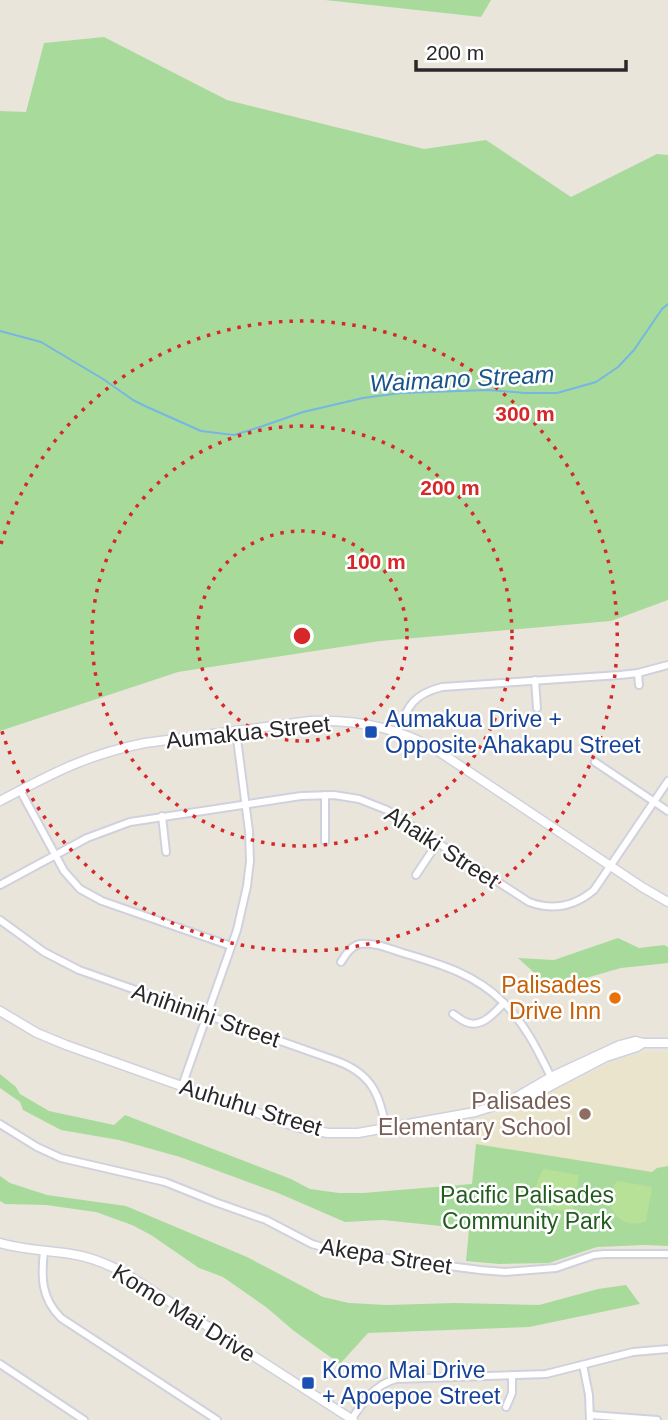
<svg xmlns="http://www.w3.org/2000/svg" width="668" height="1420" viewBox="0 0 668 1420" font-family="Helvetica,sans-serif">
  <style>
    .education { fill: #e9e4cb }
    .green { fill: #a8db9b }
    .pitch { fill: #b8e198 }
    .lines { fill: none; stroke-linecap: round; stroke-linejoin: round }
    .stream { stroke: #76b6e2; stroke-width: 2 }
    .minor-casing { stroke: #d0d1df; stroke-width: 10 }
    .tertiary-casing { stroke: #d0d1df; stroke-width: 11 }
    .minor { stroke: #fff; stroke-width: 6 }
    .tertiary { stroke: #fff; stroke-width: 8 }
    .ring { fill: none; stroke: #d62828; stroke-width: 3.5; stroke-dasharray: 3.5 7 }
    .transit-dot { fill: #1a4fb4; stroke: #fff; stroke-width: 2.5 }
    .food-dot { fill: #e8710a; stroke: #fff; stroke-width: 2.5 }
    .education-dot { fill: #8d6e63; stroke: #fff; stroke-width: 2.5 }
    .labels { text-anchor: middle; stroke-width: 5; stroke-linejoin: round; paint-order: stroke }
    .transit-label { font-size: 23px; fill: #164399; stroke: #fff; text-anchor: start }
    .street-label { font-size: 23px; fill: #282828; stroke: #fff }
    .food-label { font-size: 23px; fill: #c56008; stroke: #fff; text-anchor: end }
    .education-label { font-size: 23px; fill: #785e54; stroke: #fff; text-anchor: end }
    .park-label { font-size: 23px; fill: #245d20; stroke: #fff }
    .water-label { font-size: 24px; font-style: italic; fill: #19548a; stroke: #fff }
    .centre { fill: #d62828; stroke: #fff; stroke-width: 3.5 }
    .ring-label { font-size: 21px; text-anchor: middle; font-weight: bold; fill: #d62828; stroke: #fff; stroke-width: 5; stroke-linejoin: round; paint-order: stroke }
  </style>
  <rect width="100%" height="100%" fill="#e9e5da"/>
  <polygon class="education" points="655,1052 668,1053 668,1166 657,1168 653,1172 476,1144 477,1121 510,1111 619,1059 643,1053"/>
  <g class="green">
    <polygon points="325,0 491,0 481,17"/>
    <polygon points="104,37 227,100 424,149 486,140 571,197 657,154 668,155 668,600 611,621 380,641 178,672 0,731 0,111 26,112 44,43"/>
    <polygon points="618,938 639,948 664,945 668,947 668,963 621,968 551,988 518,958 554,960"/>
    <polygon points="0,1074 16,1087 20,1094 49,1111 114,1125 125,1115 291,1179 310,1189 339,1193 363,1193 472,1184 476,1144 652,1172 657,1168 668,1166 668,1246 645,1245 597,1247 549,1263 499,1264 466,1261 469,1229 383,1220 345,1222 278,1193 180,1157 119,1140 61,1130 23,1110 20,1102 0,1088"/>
    <polygon points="0,1176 10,1183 47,1195 126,1206 247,1257 323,1297 349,1303 387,1305 455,1303 539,1305 598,1289 626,1285 640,1304 529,1327 368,1333 340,1364 294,1331 266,1307 223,1277 199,1268 151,1235 132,1225 96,1212 46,1205 5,1204 0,1201"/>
  </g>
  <g class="pitch">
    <path d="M544 1169 579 1175 573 1208C546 1219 525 1192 544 1169Z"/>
    <path d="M617 1181 652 1187 646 1221C619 1232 599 1204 617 1181Z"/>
  </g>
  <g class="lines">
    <polyline class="stream" points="0,331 41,342 103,379 133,400 145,406 201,431 234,435 263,426 303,412 363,398 401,393 488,390 525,393 557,393 596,382 618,367 634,350 662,309 668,304"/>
    <defs>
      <g id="minor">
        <polyline points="638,673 639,685"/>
        <polyline points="535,680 537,708"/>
        <path d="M398 732C407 706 414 694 442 687L620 675 638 673 668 665"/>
        <polyline points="595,762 668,811"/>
        <polyline points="20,790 64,871 80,889 102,901 231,946"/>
        <polyline points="162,816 166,852"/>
        <polyline points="325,841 325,795"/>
        <polyline points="416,875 438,842"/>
        <path d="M0 885 87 838 130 822 301 796 334 795 359 799 387 810 529 902C553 911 575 906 594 890L668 781"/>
        <path d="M0 920 44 952 79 970 337 1061C372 1074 380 1095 386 1129"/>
        <path d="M341 962C346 954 351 946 360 944 374 942 390 949 403 953 440 964 475 974 503 1002 526 1025 538 1051 552 1079"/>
        <path d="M453 1014C458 1017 463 1022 469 1023 483 1027 495 1012 504 1003"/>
        <polyline points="182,1086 237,930 247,886 250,861 249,831 236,731"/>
        <polyline points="0,1124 37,1147 61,1158 165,1182 215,1202 266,1220 312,1244 340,1252 480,1270 505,1272 556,1268 594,1255 604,1254 668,1254"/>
        <path d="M44 1251C41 1277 41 1298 61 1318L217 1420"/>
        <polyline points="0,1364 84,1420"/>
        <polyline points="583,1365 589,1395 590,1420"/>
        <polyline points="506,1407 512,1393 512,1376"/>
        <polyline points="590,1415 657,1420"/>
        <path d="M351 1420C363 1402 374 1385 396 1379L546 1374 633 1352 668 1349"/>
      </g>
      <g id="tertiary">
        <path d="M0 801C51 774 88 754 145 743L310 721C354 719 396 727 435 749L642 887 668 902"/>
        <polyline points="0,1011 37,1033 66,1045 297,1127 328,1133 358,1133 475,1112 513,1100 523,1098 541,1091 606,1057 637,1047 643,1043"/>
        <polyline points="515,1098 551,1077 620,1045 635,1041 643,1043 668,1043"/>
        <path d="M0 1243C23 1250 47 1250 71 1254 92 1257 110 1265 128 1275L353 1420"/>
      </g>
    </defs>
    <use href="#minor" class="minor-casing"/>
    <use href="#tertiary" class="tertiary-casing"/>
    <use href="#minor" class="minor"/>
    <use href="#tertiary" class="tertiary"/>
  </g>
  <g class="ring">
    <circle cx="302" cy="636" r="105"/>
    <circle cx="302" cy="636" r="210"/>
    <path d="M1 544A315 315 0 1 1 1 728"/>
  </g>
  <g class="transit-dot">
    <rect x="364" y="725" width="14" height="14" rx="3.5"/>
    <rect x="301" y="1376" width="14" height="14" rx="3.5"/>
  </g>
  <circle class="food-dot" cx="615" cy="998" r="7"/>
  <circle class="education-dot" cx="585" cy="1114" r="7"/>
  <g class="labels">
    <g class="transit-label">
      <text x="385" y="727">Aumakua Drive +<tspan x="385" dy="26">Opposite Ahakapu Street</tspan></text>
      <text x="322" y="1378">Komo Mai Drive<tspan x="322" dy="26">+ Apoepoe Street</tspan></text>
    </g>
    <g class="street-label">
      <text transform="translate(248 732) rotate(-6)" y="8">Aumakua Street</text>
      <text transform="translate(442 847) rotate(33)" y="8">Ahaiki Street</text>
      <text transform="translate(206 1015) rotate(19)" y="8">Anihinihi Street</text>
      <text transform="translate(251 1107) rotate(17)" y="8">Auhuhu Street</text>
      <text transform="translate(386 1256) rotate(9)" y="8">Akepa Street</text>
      <text transform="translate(184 1313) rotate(32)" y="8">Komo Mai Drive</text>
    </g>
    <g class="food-label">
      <text x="601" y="993">Palisades<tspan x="601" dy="26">Drive Inn</tspan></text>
    </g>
    <g class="education-label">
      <text x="571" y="1109">Palisades<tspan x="571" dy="26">Elementary School</tspan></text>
    </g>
    <g class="park-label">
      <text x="527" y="1203">Pacific Palisades<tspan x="527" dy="26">Community Park</tspan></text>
    </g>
    <g class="water-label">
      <text transform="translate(462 379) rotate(-3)" y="8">Waimano Stream</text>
    </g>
  </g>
  <circle cx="302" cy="636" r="10" class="centre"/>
  <g class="ring-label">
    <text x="525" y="421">300 m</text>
    <text x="450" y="495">200 m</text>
    <text x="376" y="569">100 m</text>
  </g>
  <path d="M416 60v10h210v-10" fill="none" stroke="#282828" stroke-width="3.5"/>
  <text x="426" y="60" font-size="21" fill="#282828" stroke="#ffffff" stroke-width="5" paint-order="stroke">200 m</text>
</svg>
